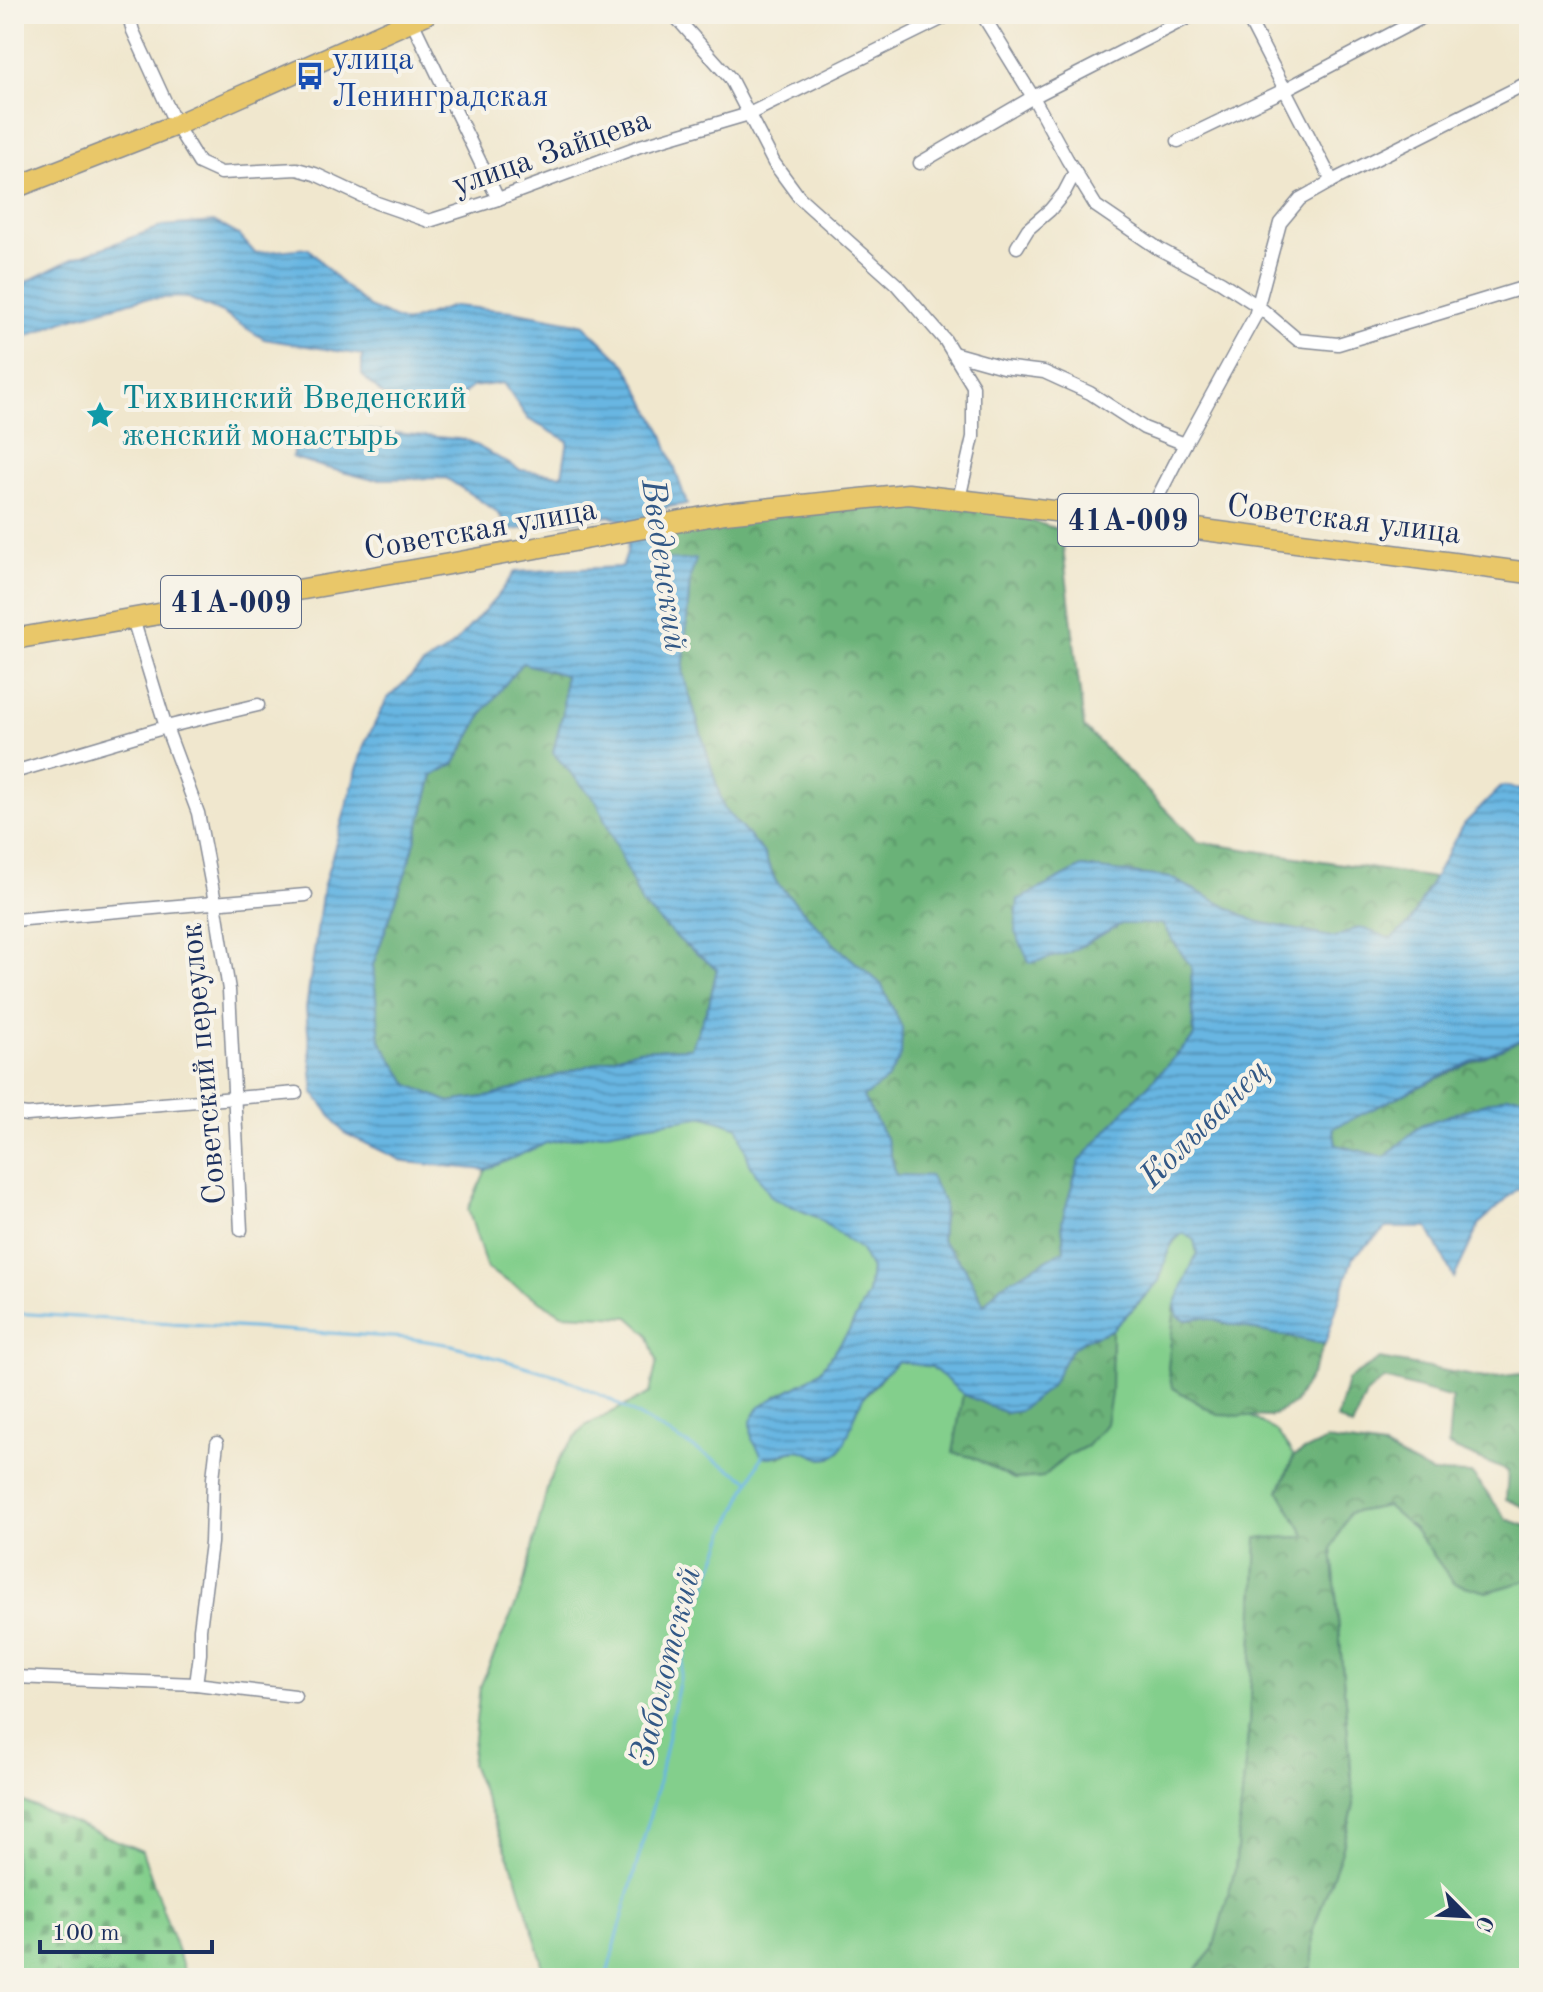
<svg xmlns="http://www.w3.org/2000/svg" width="1543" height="1992" viewBox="0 0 1543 1992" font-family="'Old Standard TT',serif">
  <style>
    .grass { fill: #83cf8c; stroke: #4f7f75; stroke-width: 2 }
    .forest { fill: url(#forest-crowns); stroke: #42706b; stroke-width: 2 }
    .cemetery { fill: url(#cemetery-stones); stroke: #4f7f75; stroke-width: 2 }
    .water { fill: url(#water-rules); stroke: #4272a0; stroke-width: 2; fill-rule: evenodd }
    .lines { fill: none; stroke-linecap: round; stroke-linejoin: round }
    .stream { stroke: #68b6e2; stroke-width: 3 }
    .minor-casing { stroke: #868b96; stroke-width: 15 }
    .primary-casing { stroke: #868b96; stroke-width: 23 }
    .minor { stroke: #fff; stroke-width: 12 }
    .primary { stroke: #e9c769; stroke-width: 20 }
    .labels { text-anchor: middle; stroke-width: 8; stroke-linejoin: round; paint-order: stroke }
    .shield { fill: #f7f3e8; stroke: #5d6a87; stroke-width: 2 }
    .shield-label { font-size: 30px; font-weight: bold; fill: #1b2f5e }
    .transit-label { font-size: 32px; fill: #164399; stroke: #f7f3e8; text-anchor: start }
    .street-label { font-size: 32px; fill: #1b2f5e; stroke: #f7f3e8 }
    .culture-label { font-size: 32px; fill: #0d838f; stroke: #f7f3e8; text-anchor: start }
    .water-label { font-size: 34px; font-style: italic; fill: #325886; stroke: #f7f3e8 }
  </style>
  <defs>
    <pattern id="forest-crowns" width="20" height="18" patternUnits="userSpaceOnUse" patternTransform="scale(2)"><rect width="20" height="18" fill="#6ab278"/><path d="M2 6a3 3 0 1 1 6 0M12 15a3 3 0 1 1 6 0" fill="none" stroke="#569166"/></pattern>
    <pattern id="cemetery-stones" width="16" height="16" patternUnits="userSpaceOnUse" patternTransform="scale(2)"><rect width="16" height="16" fill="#83cf8c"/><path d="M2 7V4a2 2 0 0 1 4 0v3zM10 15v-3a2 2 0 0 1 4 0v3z" fill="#6aa876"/></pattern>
    <pattern id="water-rules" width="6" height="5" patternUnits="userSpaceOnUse" patternTransform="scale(2)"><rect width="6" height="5" fill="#68b6e2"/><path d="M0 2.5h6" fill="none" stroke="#5594ba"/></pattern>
  </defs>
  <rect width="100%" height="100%" fill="#f7f3e8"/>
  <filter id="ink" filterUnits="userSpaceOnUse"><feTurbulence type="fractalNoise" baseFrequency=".0125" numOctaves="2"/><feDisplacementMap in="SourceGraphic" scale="16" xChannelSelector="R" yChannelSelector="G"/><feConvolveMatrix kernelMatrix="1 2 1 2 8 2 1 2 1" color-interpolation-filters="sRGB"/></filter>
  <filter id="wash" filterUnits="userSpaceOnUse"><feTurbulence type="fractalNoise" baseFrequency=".006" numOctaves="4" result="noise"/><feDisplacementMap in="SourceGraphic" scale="32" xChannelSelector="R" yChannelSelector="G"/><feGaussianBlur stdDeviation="1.8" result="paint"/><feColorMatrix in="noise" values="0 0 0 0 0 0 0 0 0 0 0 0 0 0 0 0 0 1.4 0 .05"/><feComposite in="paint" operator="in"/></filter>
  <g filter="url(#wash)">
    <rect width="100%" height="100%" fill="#f0e7ce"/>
    <g class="grass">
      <path d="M706 1116 739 1127 750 1164 772 1197 814 1216 862 1250 871 1269 868 1294 849 1331 821 1370 808 1380 775 1397 779 1457 790 1451 802 1450 822 1459 831 1458 840 1452 862 1399 897 1361 932 1367 963 1394 954 1453 972 1457 1014 1479 1043 1477 1067 1456 1087 1446 1112 1358V1330C1126 1315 1144 1300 1157 1283 1169 1266 1161 1250 1183 1233L1194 1240 1197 1253 1175 1305 1168 1368 1172 1387 1218 1415H1248L1276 1431 1294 1456 1279 1491 1306 1537 1257 1539 1249 1723 1235 1870 1213 1949 1189 1978H542L541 1958 516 1875 471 1764 480 1687 522 1590 549 1481 564 1451 585 1426 650 1393 657 1361 648 1334 629 1317 562 1314 487 1269 468 1209 486 1170 546 1143 643 1125Z"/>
      <polygon points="1387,1506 1414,1529 1454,1583 1487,1592 1529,1580 1529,1978 1291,1978 1312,1968 1313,1929 1341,1854 1354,1805 1332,1548 1349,1513"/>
    </g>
    <g class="forest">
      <path d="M959 499 1061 530 1084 727 1198 842 1434 878 1409 924 1391 939 1359 927 1335 938 1254 921 1171 878 1082 867 1018 900 1068 953 1121 924H1162L1191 967 1194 1037 1134 1100 1062 1220 1064 1250 1001 1286 984 1305 964 1266 941 1240 944 1203 896 1175 887 1140 862 1097 887 1080 902 1028 881 984 835 945 776 882 763 852 724 809 683 674 690 578 695 560C689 560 681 562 675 562 657 561 649 545 650 528Z"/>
      <polygon points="522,663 565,675 563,712 553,753 597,802 642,904 684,944 717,969 709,1004 691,1048 638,1050 492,1096 449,1102 409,1085 380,1041 373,965 409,863 433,776 455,763 484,711"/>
      <polygon points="1529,1036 1529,1096 1507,1096 1421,1125 1385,1157 1336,1145 1333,1127"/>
      <polygon points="1175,1305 1178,1316 1187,1320 1202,1317 1251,1329 1325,1344 1312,1373 1294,1404 1270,1417 1218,1415 1172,1387 1168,1368"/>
      <polygon points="1112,1330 1111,1394 1106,1424 1087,1446 1067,1456 1043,1477 1014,1479 972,1457 953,1453 963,1394 1006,1413 1050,1387 1069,1351 1084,1340"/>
      <polygon points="1380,1359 1485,1378 1529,1373 1529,1509 1506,1499 1508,1471 1448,1446 1452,1398 1384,1379 1366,1394 1352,1427 1337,1419 1347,1380"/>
      <polygon points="1327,1440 1384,1448 1432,1473 1472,1474 1507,1519 1529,1527 1529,1580 1487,1592 1454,1583 1414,1529 1387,1506 1349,1513 1332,1548 1354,1805 1341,1854 1313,1929 1312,1968 1291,1978 1189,1978 1213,1949 1235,1870 1249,1723 1257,1538 1306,1537 1279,1491 1294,1456"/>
    </g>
    <polygon class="cemetery" points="21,1801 142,1851 187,1978 14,1978 14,1803"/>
    <path class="water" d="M215 222 239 235 255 253 308 248 337 279 369 307 405 323 453 306 512 311 583 324 626 365 662 432 687 504 668 507 654 513C653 519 650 526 649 532 648 562 674 562 696 559L690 578 683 674 724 809 763 852 776 882 835 945 881 984 902 1028 901 1056 887 1080 863 1097 887 1140 896 1175 930 1176 944 1203 941 1240 964 1266 984 1305 1000 1286 1064 1250 1062 1220 1079 1162 1134 1100 1194 1037 1191 967 1162 924H1121L1068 953 1030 963 1015 932 1018 900 1082 867 1171 878 1254 921 1335 938 1359 927 1391 939 1409 924 1462 826 1502 786 1529 790V1036L1466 1064 1333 1128 1336 1145 1385 1157 1421 1125 1507 1096H1529V1189H1517L1480 1223 1454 1278 1428 1228H1386L1353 1257 1325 1344 1251 1329 1202 1317 1187 1320 1178 1316 1175 1305 1197 1253 1194 1240 1183 1233 1174 1240 1169 1249 1159 1281 1112 1330 1084 1340 1070 1351 1050 1387 1019 1411 1006 1413 963 1394 932 1367 898 1361C886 1373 873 1384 863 1398 853 1412 848 1451 832 1457 819 1463 810 1450 797 1450 783 1450 778 1460 762 1456L752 1439 751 1421 760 1406 808 1380 821 1370 849 1331 868 1294 871 1269 861 1250 814 1216 772 1198 750 1164 738 1127 706 1116 643 1125 546 1143 486 1170 405 1162 344 1133 314 1093 306 1009 323 888 364 745 387 699 424 664 450 648 497 597 515 572 622 567C630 549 629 540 623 521L610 516 512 530 496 511 446 478 370 479 323 467 292 457 296 437 353 429 467 440 520 470 562 475 568 441 528 419 503 383 472 387 451 404 388 400 362 375V355L264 339 222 313 186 297 141 299 69 319 14 341V288L72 259 163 226ZM522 663 565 675 563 712 553 753 597 802 642 904 684 944 717 969 709 1004 691 1048 638 1050 492 1096 449 1102 409 1085 380 1041 373 965 409 863 433 776 455 763 484 711Z"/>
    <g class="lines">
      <g class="stream">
        <polyline points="14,1313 407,1338 452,1345 562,1377 609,1399 749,1480"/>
        <polyline points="606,1978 656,1793 691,1626 727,1529 763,1454"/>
      </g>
    </g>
  </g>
  <g filter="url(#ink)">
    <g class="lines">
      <defs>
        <g id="minor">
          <polyline points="128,14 133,31 176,125 199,163 221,173 297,169 315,174 377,203 429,221 498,199 640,146 749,114 951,14"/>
          <polyline points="673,14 730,78 774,163 799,197 896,284 945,340 973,386 973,437 959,499"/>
          <polyline points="982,14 1033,97 1067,159 1096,206 1159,249 1221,282 1258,306 1298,340 1338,344 1529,286"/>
          <polyline points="1246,14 1332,181"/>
          <polyline points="409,15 498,199"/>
          <polyline points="1178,141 1284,90 1429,14"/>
          <polyline points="920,163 1033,97 1195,14"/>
          <polyline points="1017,247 1028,229 1050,210 1064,193 1075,172"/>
          <polyline points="953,353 1003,367 1044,372 1090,393 1144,428 1185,444"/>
          <polyline points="1145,522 1185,444 1255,316 1280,223 1300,199 1332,181 1529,82"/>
          <polyline points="133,619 166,727 198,813 215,902 229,990 241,1230"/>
          <polyline points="14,772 166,727 258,705"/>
          <polyline points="14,920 306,895"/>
          <polyline points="14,1113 27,1115 296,1093"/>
          <polyline points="14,1677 196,1684 295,1696"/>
          <polyline points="196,1684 200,1654 200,1629 211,1543 213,1478 217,1443"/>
        </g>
        <g id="primary">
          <polyline points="14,188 176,125 426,14"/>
          <polyline points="14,639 449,564 725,513 908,494 1114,518 1529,573"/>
        </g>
      </defs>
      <use href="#minor" class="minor-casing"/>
      <use href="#primary" class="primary-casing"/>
      <use href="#minor" class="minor"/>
      <use href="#primary" class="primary"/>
    </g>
  </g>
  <defs>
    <symbol id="bus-bare" viewBox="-9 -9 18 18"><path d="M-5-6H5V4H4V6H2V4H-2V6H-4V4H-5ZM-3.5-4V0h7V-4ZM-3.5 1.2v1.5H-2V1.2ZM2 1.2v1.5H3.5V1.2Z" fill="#1a4fb4" stroke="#f7f3e8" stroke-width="2.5" paint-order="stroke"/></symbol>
    <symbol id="sight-bare" viewBox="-9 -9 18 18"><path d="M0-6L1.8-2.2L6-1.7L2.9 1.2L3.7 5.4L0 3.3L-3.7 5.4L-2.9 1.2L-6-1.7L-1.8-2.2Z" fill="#0f9aa8" stroke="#f7f3e8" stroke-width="2.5" paint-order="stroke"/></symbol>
  </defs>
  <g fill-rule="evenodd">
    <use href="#bus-bare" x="290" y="56" width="40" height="40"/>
    <use href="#sight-bare" x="80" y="395" width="40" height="40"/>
  </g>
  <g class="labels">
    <g class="shield">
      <rect x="1058" y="494" width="140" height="52" rx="6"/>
      <rect x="161" y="576" width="140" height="52" rx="6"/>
    </g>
    <g class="shield-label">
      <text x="1128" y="530">41А-009</text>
      <text x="231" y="612">41А-009</text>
    </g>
    <g class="transit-label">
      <text x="332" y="69">улица<tspan x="332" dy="37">Ленинградская</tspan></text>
    </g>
    <g class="street-label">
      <text transform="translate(551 151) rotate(-19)" y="11">улица Зайцева</text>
      <text transform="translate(1344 518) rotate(7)" y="11">Советская улица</text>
      <text transform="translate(480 528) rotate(-10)" y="11">Советская улица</text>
      <text transform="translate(202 1064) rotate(-95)" y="11">Советский переулок</text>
    </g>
    <g class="culture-label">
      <text x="122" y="408">Тихвинский Введенский<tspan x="122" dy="37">женский монастырь</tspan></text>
    </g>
    <g class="water-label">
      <text transform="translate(666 565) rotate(82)" y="12">Введенский</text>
      <text transform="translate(1203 1122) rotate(-45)" y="12">Колыванец</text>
      <text transform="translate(664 1666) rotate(-76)" y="12">Заболотский</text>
    </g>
  </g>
  <rect width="1543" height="1992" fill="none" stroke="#f7f3e8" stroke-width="48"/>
  <g transform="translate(1467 1916) rotate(114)" stroke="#f7f3e8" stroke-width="6" paint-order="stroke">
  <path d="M0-6L14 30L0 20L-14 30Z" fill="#1b2f5e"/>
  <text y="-12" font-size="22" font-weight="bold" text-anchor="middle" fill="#1b2f5e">С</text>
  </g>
  <path d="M40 1940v12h172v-12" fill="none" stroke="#1b2f5e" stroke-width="4"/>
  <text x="52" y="1940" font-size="24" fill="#1b2f5e" stroke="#f7f3e8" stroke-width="6" paint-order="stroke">100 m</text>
</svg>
